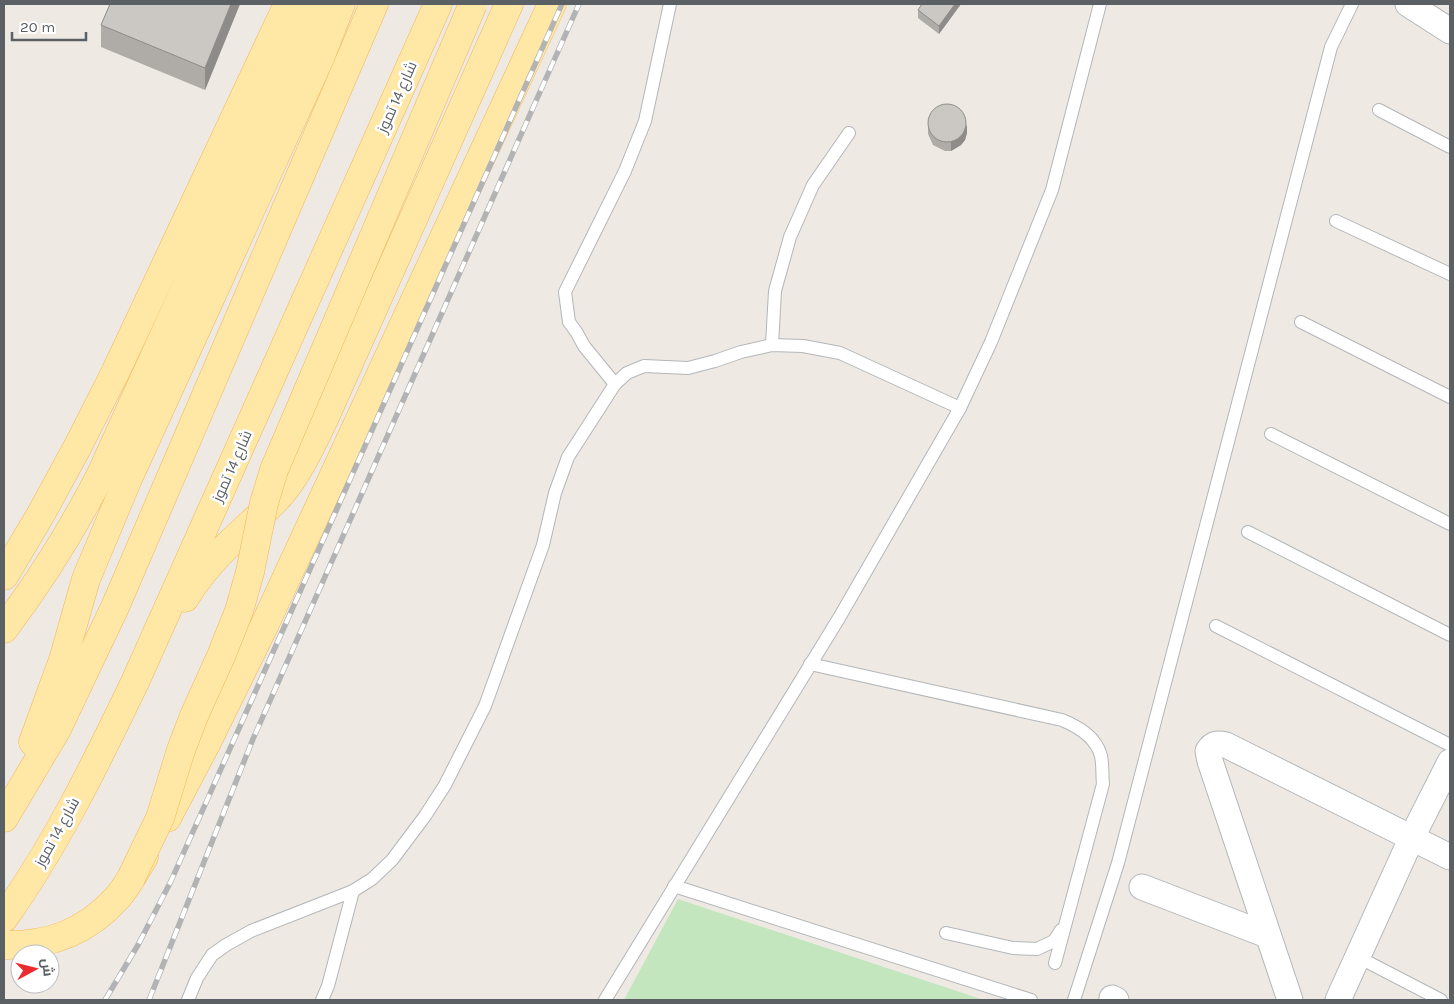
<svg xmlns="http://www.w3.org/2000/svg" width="1454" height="1004" viewBox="0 0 1454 1004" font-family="Karla,Cairo,sans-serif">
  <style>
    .green { fill: #c3e6be }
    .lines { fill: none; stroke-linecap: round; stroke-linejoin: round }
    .lane-casing { stroke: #b3b6ba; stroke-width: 14 }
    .street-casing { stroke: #b3b6ba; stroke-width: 27 }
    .primary-casing { stroke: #f3b656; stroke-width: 29 }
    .lane { stroke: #fff; stroke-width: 12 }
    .street { stroke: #fff; stroke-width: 25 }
    .primary { stroke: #ffe7a6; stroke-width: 28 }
    .rail-casing { stroke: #b2b3b4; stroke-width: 5.5 }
    .rail { stroke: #fff; stroke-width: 4; stroke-dasharray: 11; stroke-linecap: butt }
    .primary-bridge-casing { stroke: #f3b656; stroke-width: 29; stroke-linecap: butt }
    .primary-bridge { stroke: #ffe7a6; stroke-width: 28 }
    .wall { fill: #afaba7 }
    .shaded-wall { fill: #8e8b88 }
    .building { fill: #cbc7c2; stroke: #8e8b88 }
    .labels { text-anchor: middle; stroke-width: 5; stroke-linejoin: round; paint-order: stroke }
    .street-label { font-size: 15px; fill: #5b6064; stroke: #fff }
  </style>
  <rect width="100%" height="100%" fill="#eeeae3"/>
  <polygon class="green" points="678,899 984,1000 624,1000"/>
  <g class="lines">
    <defs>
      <g id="lane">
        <polyline points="1379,110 1450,147"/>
        <polyline points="1336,221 1450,274"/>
        <polyline points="1301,322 1450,397"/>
        <polyline points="772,345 775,291 790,237 813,185 849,133"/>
        <polyline points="615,384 584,346 577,333 569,322 565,292 625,171 645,121 670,4"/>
        <polyline points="1271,434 1450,524"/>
        <polyline points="1248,532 1450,635"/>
        <polyline points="1216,626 1450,745"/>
        <path d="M810 664 1062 720C1079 727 1096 737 1101 756 1103 765 1102 776 1103 784L1055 963"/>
        <polyline points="674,886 1031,1000"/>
        <polyline points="946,933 1013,948 1037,949 1054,941 1061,930"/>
        <polyline points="1358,957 1441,1000"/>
        <polyline points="188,1000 197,978 212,955 226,945 251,931 353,891 372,879 392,860 425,816 445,785 485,706 543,545 555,493 568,457 615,384 627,373 644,366 688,368 715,361 741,352 772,345 803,346 840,353 960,408"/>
        <polyline points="322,1000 328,986 353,891"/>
        <polyline points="605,1000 839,618 960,408 991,342 1052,190 1100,4"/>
        <polyline points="1074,1000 1118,863 1331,47 1352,4"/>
      </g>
      <g id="street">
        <polyline points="1408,4 1450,31"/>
        <polyline points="1142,887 1267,935"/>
        <polyline points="1112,998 1116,1000"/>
        <path d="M1290 1000 1210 761 1208 751C1213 743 1217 743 1226 745L1450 857"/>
        <polyline points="1338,1000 1412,837 1450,762"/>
      </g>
      <g id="primary">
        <polyline points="4,576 41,514 78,446 115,373 288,4"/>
        <path d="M185 598C195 581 209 564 223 550 242 531 263 514 281 494 300 471 312 444 325 417L509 4"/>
        <path d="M4 629C41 580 73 529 101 474L300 36 318 4"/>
        <polyline points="33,742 63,660 86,579 127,481 320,58 341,4"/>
        <polyline points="4,818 57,729 115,607 374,4"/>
        <polyline points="167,818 205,746 265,624 552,4"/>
        <path d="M4 918C56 845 96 763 135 682L438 4"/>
        <path d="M4 945C48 946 85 933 116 899 127 887 135 872 144 857"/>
      </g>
    </defs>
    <use href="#lane" class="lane-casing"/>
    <use href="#street" class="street-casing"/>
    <use href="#primary" class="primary-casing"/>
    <use href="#lane" class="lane"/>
    <use href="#street" class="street"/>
    <use href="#primary" class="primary"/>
    <defs>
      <g id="rail">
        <polyline points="105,1000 138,945 171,881 562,4"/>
        <polyline points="149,1000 253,739 579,4"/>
      </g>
    </defs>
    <use href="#rail" class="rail-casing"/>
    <use href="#rail" class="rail"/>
    <defs>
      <polyline id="primary-bridge" points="131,878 160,818 181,750 194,716 221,656 239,611 250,572 264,503 274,470 473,4"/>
    </defs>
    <use href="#primary-bridge" class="primary-bridge-casing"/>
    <use href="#primary-bridge" class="primary-bridge"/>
  </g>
  <g class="wall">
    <polygon points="110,4 240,4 205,90 101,47 101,25"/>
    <polygon points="961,4 939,34 918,18 918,10"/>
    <polygon points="928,126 967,133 965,140 961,145 951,151 945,151 933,145 928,134"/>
  </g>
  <g class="shaded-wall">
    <polygon points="231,4 240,4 205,90 205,68"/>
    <polygon points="955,4 961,4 939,34 939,26"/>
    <polygon points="967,125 967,133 965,140 961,145 951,151 951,142"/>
  </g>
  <g class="building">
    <polygon points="110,4 231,4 205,68 101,25"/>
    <polygon points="922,4 955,4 939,26 918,10"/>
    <circle cx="947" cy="123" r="19"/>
  </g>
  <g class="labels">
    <g class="street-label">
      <text transform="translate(397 97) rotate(-66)" y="5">شارع 14 تموز</text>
      <text transform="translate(232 466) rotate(-66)" y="5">شارع 14 تموز</text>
      <text transform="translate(57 832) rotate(-61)" y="5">شارع 14 تموز</text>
    </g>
  </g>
  <rect width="1454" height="1004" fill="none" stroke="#5b6064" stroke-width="10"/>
  <g transform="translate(35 969) rotate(83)"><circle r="24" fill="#ffffff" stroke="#bdbfc1"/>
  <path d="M0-4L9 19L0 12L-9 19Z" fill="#ec2b31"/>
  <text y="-8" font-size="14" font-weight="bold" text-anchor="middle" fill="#5b6064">ش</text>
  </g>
  <path d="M12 32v8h74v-8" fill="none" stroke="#5b6064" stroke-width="2.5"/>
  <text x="20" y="32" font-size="15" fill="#5b6064" stroke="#ffffff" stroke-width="4" paint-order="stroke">20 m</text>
</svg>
